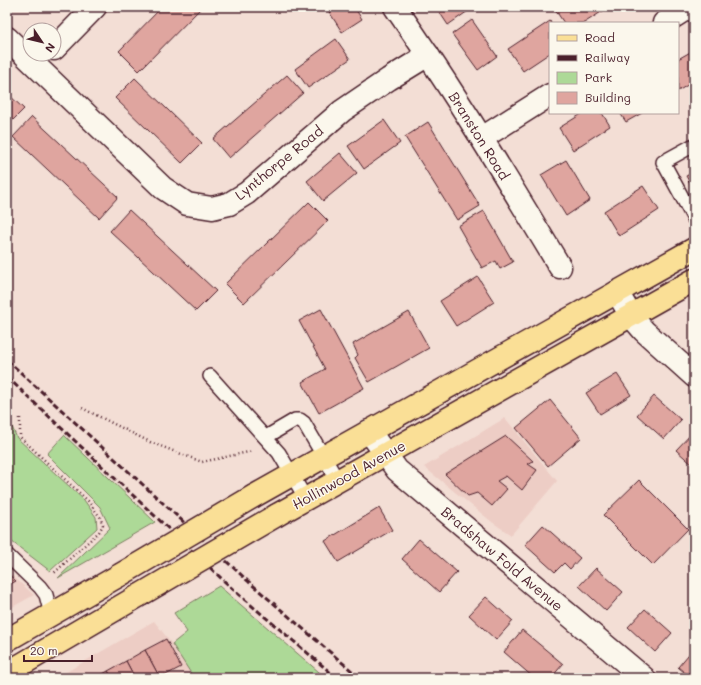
<svg xmlns="http://www.w3.org/2000/svg" width="701" height="685" viewBox="0 0 701 685" font-family="Mali,sans-serif">
  <style>
    .built { fill: #edcdc5 }
    .green { fill: #add997; stroke: #7c7c61 }
    .building { fill: #dfa59f; stroke: #4a1f2b }
    .lines { fill: none; stroke-linecap: round; stroke-linejoin: round }
    .service-casing { stroke: #4a1f2b; stroke-width: 16 }
    .minor-casing { stroke: #4a1f2b; stroke-width: 25 }
    .primary-casing { stroke: #4a1f2b; stroke-width: 25 }
    .path { stroke: #4a1f2b; stroke-width: 2.5; stroke-dasharray: 1 3; stroke-linecap: butt }
    .service { stroke: #fbf7ec; stroke-width: 13 }
    .minor { stroke: #fbf7ec; stroke-width: 22 }
    .primary { stroke: #fadf96; stroke-width: 22 }
    .rail { stroke: #4a1f2b; stroke-width: 3; stroke-dasharray: 6 3; stroke-linecap: butt }
    .primary-bridge-casing { stroke: #4a1f2b; stroke-width: 25; stroke-linecap: butt }
    .primary-bridge { stroke: #fadf96; stroke-width: 22 }
    .labels { text-anchor: middle; stroke-width: 3; stroke-linejoin: round; paint-order: stroke }
    .street-label { font-size: 14px; fill: #4a1f2b; stroke: #fbf7ec }
  </style>
  <rect width="100%" height="100%" fill="#f3ded5"/>
  <filter id="ink" filterUnits="userSpaceOnUse"><feTurbulence type="fractalNoise" baseFrequency=".025" numOctaves="2"/><feDisplacementMap in="SourceGraphic" scale="8" xChannelSelector="R" yChannelSelector="G"/><feConvolveMatrix kernelMatrix="1 2 1 2 8 2 1 2 1" color-interpolation-filters="sRGB"/></filter>
  <g filter="url(#ink)">
    <g class="built">
      <polygon points="505,418 557,481 511,535 492,522 424,467"/>
      <polygon points="7,571 34,595 7,610"/>
      <polygon points="154,621 172,644 194,678 56,678"/>
    </g>
    <g class="green">
      <polygon points="7,416 17,438 84,500 96,517 97,528 50,571 7,538"/>
      <polygon points="64,435 155,522 58,578 110,528 100,507 47,454"/>
      <polygon points="219,586 326,678 194,678 172,644 187,632 174,613"/>
    </g>
    <g class="building">
      <polygon points="162,7 202,7 139,71 119,51"/>
      <polygon points="326,7 354,7 362,19 342,32"/>
      <polygon points="436,7 465,7 468,11 448,25"/>
      <polygon points="555,7 609,7 584,23 564,23 554,8"/>
      <polygon points="472,20 497,56 478,70 452,34"/>
      <polygon points="550,21 551,23 550,23 550,53 523,71 508,49"/>
      <polygon points="336,39 350,59 308,88 295,69"/>
      <polygon points="694,50 694,81 678,91 678,59"/>
      <polygon points="287,75 303,93 229,158 213,139"/>
      <polygon points="135,78 202,143 182,163 115,98"/>
      <polygon points="7,93 24,109 7,126"/>
      <polygon points="583,113 602,113 610,126 573,150 559,128"/>
      <polygon points="620,113 642,113 626,122"/>
      <polygon points="32,117 118,197 99,218 13,137"/>
      <polygon points="384,120 400,143 364,169 348,146"/>
      <polygon points="428,122 480,206 457,220 405,137"/>
      <polygon points="340,153 357,173 323,201 307,181"/>
      <polygon points="566,160 590,200 566,216 541,175"/>
      <polygon points="694,172 694,190 686,176"/>
      <polygon points="643,186 659,210 619,236 604,211"/>
      <polygon points="309,202 328,221 244,303 225,284"/>
      <polygon points="129,210 216,291 196,311 110,231"/>
      <polygon points="484,211 513,262 500,269 496,261 482,268 458,226"/>
      <polygon points="478,277 494,302 456,326 440,301"/>
      <polygon points="321,309 364,388 319,413 302,382 325,369 299,321"/>
      <polygon points="409,312 429,348 369,382 355,358 358,355 353,344"/>
      <polygon points="617,374 631,395 600,414 586,393"/>
      <polygon points="654,396 681,420 664,439 637,415"/>
      <polygon points="550,400 581,438 548,466 516,428"/>
      <polygon points="694,431 694,466 676,450"/>
      <polygon points="506,436 533,461 528,464 537,470 522,490 506,476 497,481 507,489 492,506 477,493 468,496 445,474"/>
      <polygon points="639,480 688,529 653,565 603,515"/>
      <polygon points="379,508 392,530 338,562 325,541"/>
      <polygon points="543,525 580,558 570,569 564,563 555,572 525,545"/>
      <polygon points="419,539 457,572 439,592 402,559"/>
      <polygon points="596,568 623,592 606,611 579,586"/>
      <polygon points="7,573 16,581 7,586"/>
      <polygon points="486,597 513,621 496,640 469,615"/>
      <polygon points="645,609 672,633 655,652 628,627"/>
      <polygon points="522,630 563,664 551,678 534,678 504,652"/>
      <polygon points="166,639 181,667 160,678 145,650"/>
      <polygon points="694,648 694,678 691,678 678,667"/>
      <polygon points="145,650 160,678 135,678 126,661"/>
      <polygon points="126,661 135,678 112,678 108,671"/>
      <polygon points="108,671 112,678 96,678"/>
    </g>
    <g class="lines">
      <defs>
        <g id="service">
          <polyline points="694,145 663,162 694,219"/>
          <polyline points="210,376 279,453 306,499"/>
          <polyline points="266,437 295,420 300,420 304,423 338,481"/>
          <polyline points="7,555 40,587 46,595 51,614"/>
        </g>
        <g id="minor">
          <path d="M395 7C454 91 507 179 560 267"/>
          <polyline points="664,23 689,7"/>
          <polyline points="7,38 163,188 187,204 212,208 229,204 247,193 342,111 389,79 428,55"/>
          <polyline points="54,49 95,7"/>
          <polyline points="482,138 550,95"/>
          <polyline points="617,292 631,316 644,331 694,376"/>
          <polyline points="369,431 397,470 644,678"/>
        </g>
        <g id="primary">
          <polyline points="254,496 694,249"/>
          <polyline points="277,515 694,280"/>
          <polyline points="7,640 120,575"/>
          <polyline points="7,673 140,595"/>
        </g>
      </defs>
      <use href="#service" class="service-casing"/>
      <use href="#minor" class="minor-casing"/>
      <use href="#primary" class="primary-casing"/>
      <g class="path">
        <polyline points="82,408 150,442 202,462 253,451"/>
        <polyline points="20,418 20,437 88,501 100,517 103,525 99,532 53,574"/>
      </g>
      <use href="#service" class="service"/>
      <use href="#minor" class="minor"/>
      <use href="#primary" class="primary"/>
      <g class="rail">
        <polyline points="7,360 249,582 360,678"/>
        <polyline points="7,377 238,594 337,678"/>
      </g>
      <defs>
        <g id="primary-bridge">
          <polyline points="120,575 254,496"/>
          <polyline points="140,595 277,515"/>
        </g>
      </defs>
      <use href="#primary-bridge" class="primary-bridge-casing"/>
      <use href="#primary-bridge" class="primary-bridge"/>
    </g>
  </g>
  <g class="labels">
    <g class="street-label">
      <text transform="translate(479 136) rotate(58)" y="5">Branston Road</text>
      <text transform="translate(279 163) rotate(-39)" y="5">Lynthorpe Road</text>
      <text transform="translate(349 475) rotate(-29)" y="5">Hollinwood Avenue</text>
      <text transform="translate(502 559) rotate(40)" y="5">Bradshaw Fold Avenue</text>
    </g>
  </g>
  <rect width="701" height="685" fill="none" stroke="#fbf7ec" stroke-width="24"/>
  <rect x="12" y="12" width="677" height="661" fill="none" stroke="#4a1f2b" stroke-width="1.5" filter="url(#ink)"/>
  <rect x="549" y="22" width="130" height="92" fill="#fbf7ec" stroke="#b4a19f"/>
  <rect x="557" y="35" width="20" height="6" fill="#fadf96" stroke="#b4a19f"/>
  <text x="585" y="42" font-size="12" fill="#4a1f2b">Road</text>
  <rect x="557" y="55" width="20" height="6" fill="#4a1f2b" stroke="#b4a19f"/>
  <text x="585" y="62" font-size="12" fill="#4a1f2b">Railway</text>
  <rect x="557" y="72" width="20" height="12" fill="#add997" stroke="#b4a19f"/>
  <text x="585" y="82" font-size="12" fill="#4a1f2b">Park</text>
  <rect x="557" y="92" width="20" height="12" fill="#dfa59f" stroke="#b4a19f"/>
  <text x="585" y="102" font-size="12" fill="#4a1f2b">Building</text>
  <g transform="translate(42 42) rotate(125)"><circle r="19" fill="#fbf7ec" stroke="#b4a19f"/>
  <path d="M0-3L7 15L0 10L-7 15Z" fill="#4a1f2b"/>
  <text y="-6" font-size="11" font-weight="bold" text-anchor="middle" fill="#4a1f2b">N</text>
  </g>
  <path d="M24 655v6h68v-6" fill="none" stroke="#4a1f2b" stroke-width="2"/>
  <text x="30" y="655" font-size="12" fill="#4a1f2b" stroke="#fbf7ec" stroke-width="3" paint-order="stroke">20 m</text>
</svg>
